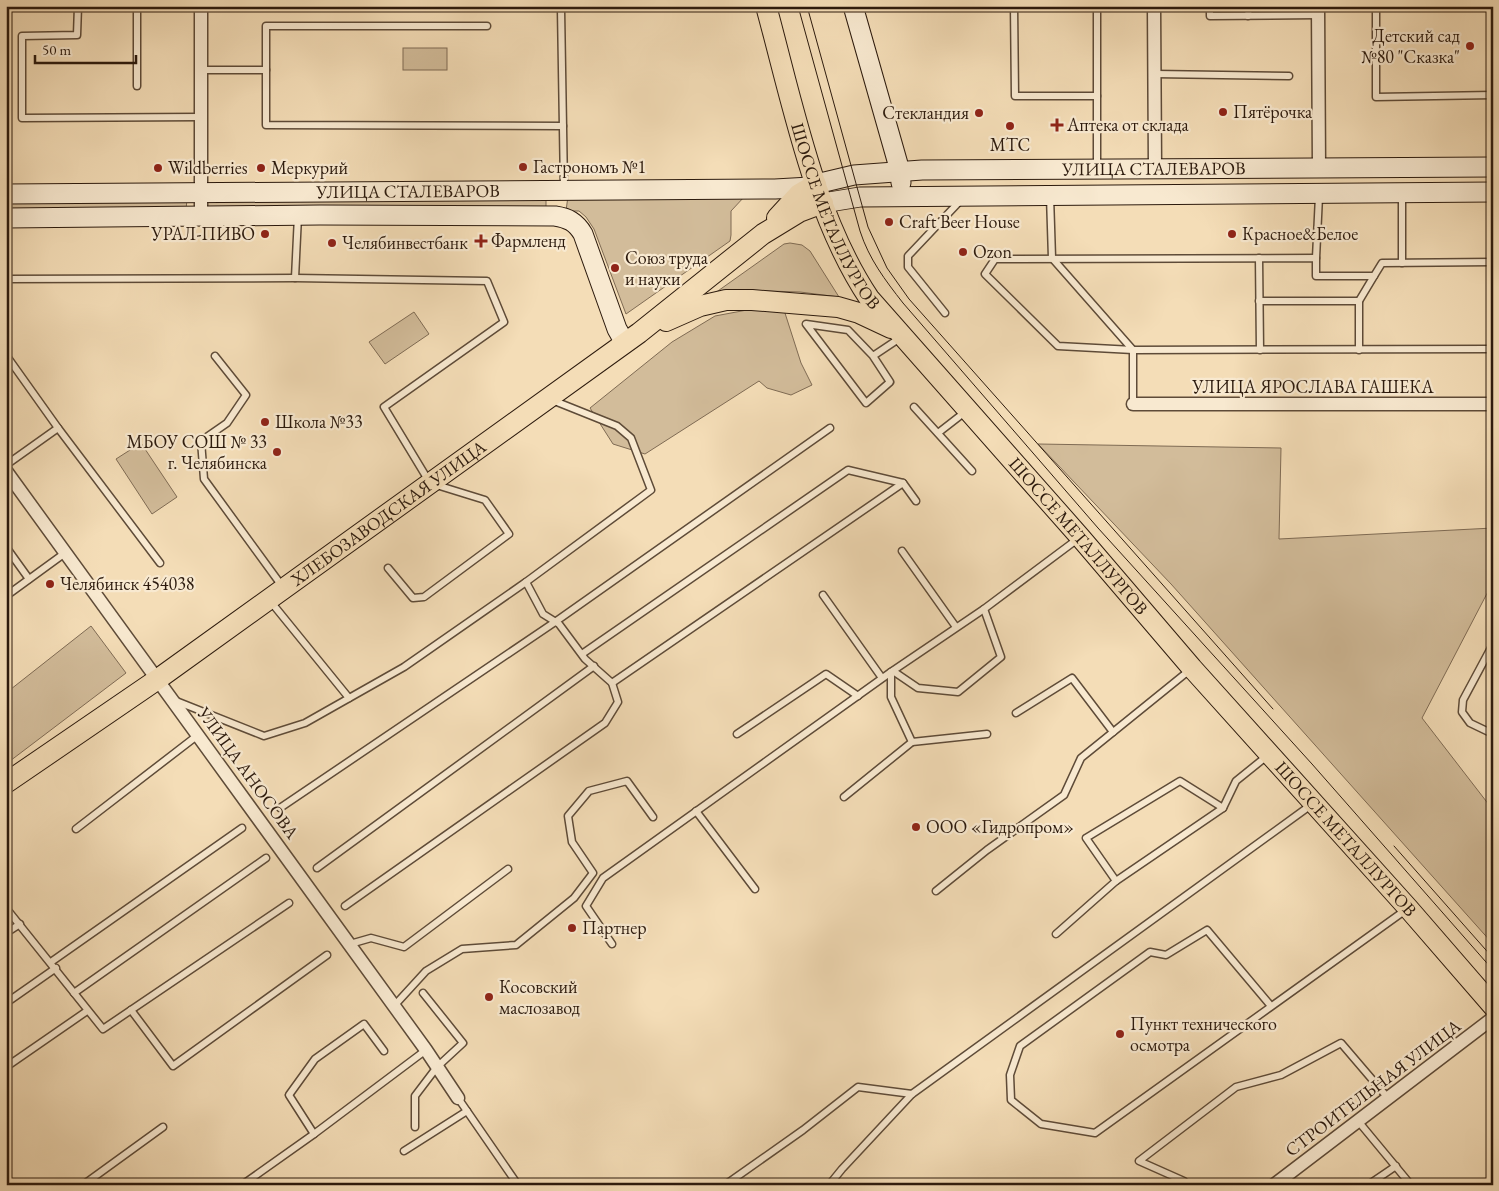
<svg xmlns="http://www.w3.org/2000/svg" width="1499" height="1191" viewBox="0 0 1499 1191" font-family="'EB Garamond',serif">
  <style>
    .green { fill: #d2bc9a; stroke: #7f6b54 }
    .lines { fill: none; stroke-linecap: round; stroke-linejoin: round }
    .lane-casing { stroke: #5e4b38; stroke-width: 9 }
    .street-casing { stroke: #5e4b38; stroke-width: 15 }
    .secondary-casing { stroke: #2c1a0d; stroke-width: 21 }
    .primary-casing { stroke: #2c1a0d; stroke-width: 22 }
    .lane { stroke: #f8e9d0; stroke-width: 6 }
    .street { stroke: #f8e9d0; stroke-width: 12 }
    .secondary { stroke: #f8e9d0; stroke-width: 19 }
    .primary { stroke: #f4ddb7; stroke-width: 20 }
    .tram { stroke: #2c1a0d; stroke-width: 1 }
    .poi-dot { fill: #8f2418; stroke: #f8e9d0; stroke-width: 2 }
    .labels { text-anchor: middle; stroke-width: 4.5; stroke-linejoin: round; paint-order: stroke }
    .poi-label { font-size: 18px; fill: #2c1a0d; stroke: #f8e9d0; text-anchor: start }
    .street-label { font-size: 18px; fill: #2c1a0d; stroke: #f8e9d0 }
  </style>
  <rect width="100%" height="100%" fill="#f4ddb7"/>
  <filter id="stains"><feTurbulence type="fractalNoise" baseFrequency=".004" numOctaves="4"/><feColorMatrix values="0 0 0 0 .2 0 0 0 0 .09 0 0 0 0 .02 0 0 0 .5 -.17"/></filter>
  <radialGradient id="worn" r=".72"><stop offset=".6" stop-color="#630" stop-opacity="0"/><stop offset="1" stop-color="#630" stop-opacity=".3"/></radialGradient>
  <g class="green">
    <rect x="403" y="48" width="44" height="22"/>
    <polygon points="568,196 745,196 731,211 731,235 730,241 626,314 594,229 586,217 579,211 566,211"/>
    <polygon points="6,198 187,199 186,210 6,211"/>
    <polygon points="206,198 546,200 546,209 207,208"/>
    <polygon points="790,243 802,245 810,251 839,297 800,292 735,290 708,298 784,244"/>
    <polygon points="747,310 784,310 801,363 812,385 791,395 767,388 759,381 645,454 613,444 590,408 672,342 715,316"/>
    <polygon points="414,312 429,334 385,364 369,342"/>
    <polygon points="141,443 177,497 152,514 116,459"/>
    <polygon points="1038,444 1281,448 1279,539 1493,528 1493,582 1422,718 1493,810 1493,944 1171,584"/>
    <polygon points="91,626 126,673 6,764 6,693"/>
  </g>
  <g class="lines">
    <defs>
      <g id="lane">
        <polyline points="78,6 77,35 22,36 22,118 201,117"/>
        <polyline points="137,6 137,86"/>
        <polyline points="1014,6 1015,96 1097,96"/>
        <polyline points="1210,6 1210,16 1318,15"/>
        <polyline points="1376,6 1376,97 1493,95"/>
        <polyline points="561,9 564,188"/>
        <polyline points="1248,16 1249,6"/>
        <polyline points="487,26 266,26 266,125 563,126"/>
        <polyline points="201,70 266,70"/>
        <polyline points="1155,74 1289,76"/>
        <polyline points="1097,167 1097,6"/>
        <polyline points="1402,194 1402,263"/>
        <polyline points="1050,196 1052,258 1133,350 1133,404"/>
        <polyline points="1259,258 1260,350"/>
        <polyline points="1316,258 1319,196"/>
        <polyline points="1493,262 1382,263 1374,276 1316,276 1316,258 995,259 985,274 1058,346 1133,350 1493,349"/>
        <polyline points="295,278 298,216"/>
        <polyline points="6,279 295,278 487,281 504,322 384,407 430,483 485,500 509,534 424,597 413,598 388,568"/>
        <polyline points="1259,301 1359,301"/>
        <polyline points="945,313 908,267 908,256 960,201"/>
        <polyline points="1359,350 1359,301 1374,276"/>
        <polyline points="6,355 58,428 160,563"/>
        <polyline points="215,356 246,395 227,423 201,441 204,479 282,586"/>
        <polyline points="873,356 890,382 866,403 806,324 848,330 873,356 900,338"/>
        <polyline points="914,407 972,471"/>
        <polyline points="938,433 965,412"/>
        <polyline points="6,465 58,428"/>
        <polyline points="6,547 29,579"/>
        <polyline points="902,551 956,627"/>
        <polyline points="823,595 882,678"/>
        <polyline points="6,596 65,553"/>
        <polyline points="271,602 349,698"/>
        <polyline points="1493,644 1463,700 1462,712 1470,723 1493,734"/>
        <polyline points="582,654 848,470 903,483 916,501"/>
        <polyline points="893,671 918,688 958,692 1001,657 984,609"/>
        <polyline points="612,683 903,483"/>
        <polyline points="176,701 264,736 305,723 404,667 526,582"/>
        <polyline points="1016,713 1072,678 1113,732"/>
        <polyline points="737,734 826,674 858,696"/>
        <polyline points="912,742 987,734"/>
        <polyline points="844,797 912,742 891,697 891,672"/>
        <polyline points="280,808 555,622 830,428"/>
        <polyline points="696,811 755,889"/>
        <polyline points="76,829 198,735"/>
        <polyline points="317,868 594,666"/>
        <polyline points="1116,881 1086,838 1180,781 1223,808"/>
        <polyline points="936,891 987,850 1064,795 1081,758 1191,669"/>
        <polyline points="345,906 605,723 618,702 612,683 585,659 559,624 543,614 526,582 651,490 631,438 617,426 552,400"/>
        <polyline points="6,908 103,1029 289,903"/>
        <polyline points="6,933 20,924"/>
        <polyline points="1056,934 1116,881 1223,808 1236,781 1267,756"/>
        <polyline points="350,944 371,938 404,947 508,869"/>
        <polyline points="612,944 586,906 603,878 891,672 984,609 1079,538"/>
        <polyline points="51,962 242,828"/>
        <polyline points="74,993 266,858"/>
        <polyline points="6,1003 56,968"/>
        <polyline points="394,1006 426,971 462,949 516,945 574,898 593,873 572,842 568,816 589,791 627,781 653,817"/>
        <polyline points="1271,1006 1207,930 1166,955 1150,952 1020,1046 1010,1075 1011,1100 1041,1124 1095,1133 1407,909"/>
        <polyline points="131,1010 173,1066 327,955"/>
        <polyline points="384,1051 364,1024 315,1059 289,1095 314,1134 426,1050"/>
        <polyline points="6,1067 87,1011"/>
        <polyline points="458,1098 518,1185"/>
        <polyline points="1358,1121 1411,1185"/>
        <polyline points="415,1127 415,1096 437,1067 463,1043 423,993"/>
        <polyline points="404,1151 467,1111"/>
        <polyline points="1184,1181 1139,1161 1236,1087 1281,1075 1341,1043 1388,1098"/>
        <polyline points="83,1185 163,1127"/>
        <polyline points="242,1185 314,1134"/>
        <polyline points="725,1185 803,1130 858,1087 912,1094"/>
        <polyline points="829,1185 842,1169 912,1094 1311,805"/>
        <polyline points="1368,1185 1396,1166"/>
      </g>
      <g id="street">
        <polyline points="201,6 201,216"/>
        <polyline points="1154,6 1155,168"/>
        <polyline points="1318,6 1319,168"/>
        <polyline points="1133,404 1493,404"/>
        <polyline points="6,471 426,1050 458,1098"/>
        <polyline points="1274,1185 1493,1018"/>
      </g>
      <g id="secondary">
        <polyline points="853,6 900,171 901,183"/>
        <path id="s1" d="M816 184 854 175 922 170 1493 167"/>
        <path id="s2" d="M6 194 775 189 810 187"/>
        <polyline points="823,203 860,197 1493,192"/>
        <path d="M6 218 320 215 555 216C568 218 576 222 583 234L617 329 625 343"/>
      </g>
      <g id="primary">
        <path id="s3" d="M766 6C792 101 814 216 869 298L1080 537 1192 668 1408 908 1493 1006"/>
        <polyline points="777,218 799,194 816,184"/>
        <polyline points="666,321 700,306 726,300 752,300 838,307 859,313 891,328"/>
        <path id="s4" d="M6 783 158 679 639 333 763 234 799 212 823 203"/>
      </g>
    </defs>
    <use href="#lane" class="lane-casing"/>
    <use href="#street" class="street-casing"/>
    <use href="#secondary" class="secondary-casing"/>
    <use href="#primary" class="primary-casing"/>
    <use href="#lane" class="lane"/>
    <use href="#street" class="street"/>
    <use href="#secondary" class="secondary"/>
    <use href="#primary" class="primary"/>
    <g class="tram">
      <path d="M798 6 860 231C869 259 885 280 903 303L1098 528 1312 764 1493 970"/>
      <polyline points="807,6 868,227 887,268 909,299 1273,709"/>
      <polyline points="1394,846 1493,958"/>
    </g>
  </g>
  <g class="poi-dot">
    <circle cx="1470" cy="46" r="5"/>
    <circle cx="1223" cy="112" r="5"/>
    <circle cx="979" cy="113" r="5"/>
    <path d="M1054.5 117.5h5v5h5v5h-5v5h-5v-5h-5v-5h5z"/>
    <circle cx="1010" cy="126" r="5"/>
    <circle cx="523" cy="167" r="5"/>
    <circle cx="158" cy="168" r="5"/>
    <circle cx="261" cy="168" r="5"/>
    <circle cx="889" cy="222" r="5"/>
    <circle cx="265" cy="234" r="5"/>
    <circle cx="1232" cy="234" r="5"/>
    <path d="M478.5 233.5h5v5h5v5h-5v5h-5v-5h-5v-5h5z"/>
    <circle cx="332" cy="243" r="5"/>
    <circle cx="963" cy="252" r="5"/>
    <circle cx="615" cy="268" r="5"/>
    <circle cx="265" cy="422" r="5"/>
    <circle cx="277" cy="452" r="5"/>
    <circle cx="50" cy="584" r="5"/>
    <circle cx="916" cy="827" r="5"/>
    <circle cx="572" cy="928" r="5"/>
    <circle cx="489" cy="997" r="5"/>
    <circle cx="1120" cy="1034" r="5"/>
  </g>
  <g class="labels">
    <g class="poi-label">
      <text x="1460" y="42" text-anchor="end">Детский сад<tspan x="1460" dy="21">№80 "Сказка"</tspan></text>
      <text x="1233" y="118">Пятёрочка</text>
      <text x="969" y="119" text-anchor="end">Стекландия</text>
      <text x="1067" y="131">Аптека от склада</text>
      <text x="1010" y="151" text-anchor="middle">МТС</text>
      <text x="533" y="173">Гастрономъ №1</text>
      <text x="168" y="174">Wildberries</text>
      <text x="271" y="174">Меркурий</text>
      <text x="899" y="228">Craft Beer House</text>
      <text x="255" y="240" text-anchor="end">УРАЛ-ПИВО</text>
      <text x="1242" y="240">Красное&amp;Белое</text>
      <text x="491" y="247">Фармленд</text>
      <text x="342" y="249">Челябинвестбанк</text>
      <text x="973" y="258">Ozon</text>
      <text x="625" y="264">Союз труда<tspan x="625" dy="21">и науки</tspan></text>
      <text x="275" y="428">Школа №33</text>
      <text x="267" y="448" text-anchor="end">МБОУ СОШ № 33<tspan x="267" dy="21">г. Челябинска</tspan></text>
      <text x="60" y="590">Челябинск 454038</text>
      <text x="926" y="833">ООО «Гидропром»</text>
      <text x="582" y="934">Партнер</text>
      <text x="499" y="993">Косовский<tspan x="499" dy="21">маслозавод</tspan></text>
      <text x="1130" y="1030">Пункт технического<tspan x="1130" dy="21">осмотра</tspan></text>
    </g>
    <g class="street-label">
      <text dy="6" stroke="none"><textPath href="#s1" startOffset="339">УЛИЦА СТАЛЕВАРОВ</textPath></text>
      <text dy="6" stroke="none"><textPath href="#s2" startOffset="402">УЛИЦА СТАЛЕВАРОВ</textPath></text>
      <text dy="6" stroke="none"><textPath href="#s3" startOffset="222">ШОССЕ МЕТАЛЛУРГОВ</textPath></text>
      <text x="1313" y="393">УЛИЦА ЯРОСЛАВА ГАШЕКА</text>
      <text dy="6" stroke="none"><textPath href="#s4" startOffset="468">ХЛЕБОЗАВОДСКАЯ УЛИЦА</textPath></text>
      <text dy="6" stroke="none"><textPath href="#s3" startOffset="628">ШОССЕ МЕТАЛЛУРГОВ</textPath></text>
      <text transform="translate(248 773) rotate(54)" y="6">УЛИЦА АНОСОВА</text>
      <text dy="6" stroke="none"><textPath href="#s3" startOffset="1032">ШОССЕ МЕТАЛЛУРГОВ</textPath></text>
      <text transform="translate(1373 1088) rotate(-37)" y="6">СТРОИТЕЛЬНАЯ УЛИЦА</text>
    </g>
  </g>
  <rect width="1499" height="1191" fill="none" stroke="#f4ddb7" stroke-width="25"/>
  <rect x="8" y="8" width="1484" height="1176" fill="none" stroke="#2c1a0d" stroke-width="2.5"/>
  <rect x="12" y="12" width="1474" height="1166" fill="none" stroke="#2c1a0d"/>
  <path d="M35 55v8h101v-8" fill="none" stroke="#2c1a0d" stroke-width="2.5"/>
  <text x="42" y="55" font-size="15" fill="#2c1a0d" stroke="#f8e9d0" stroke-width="4" paint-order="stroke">50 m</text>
  <rect width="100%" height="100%" filter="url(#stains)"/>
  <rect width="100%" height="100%" fill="url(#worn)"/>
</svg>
